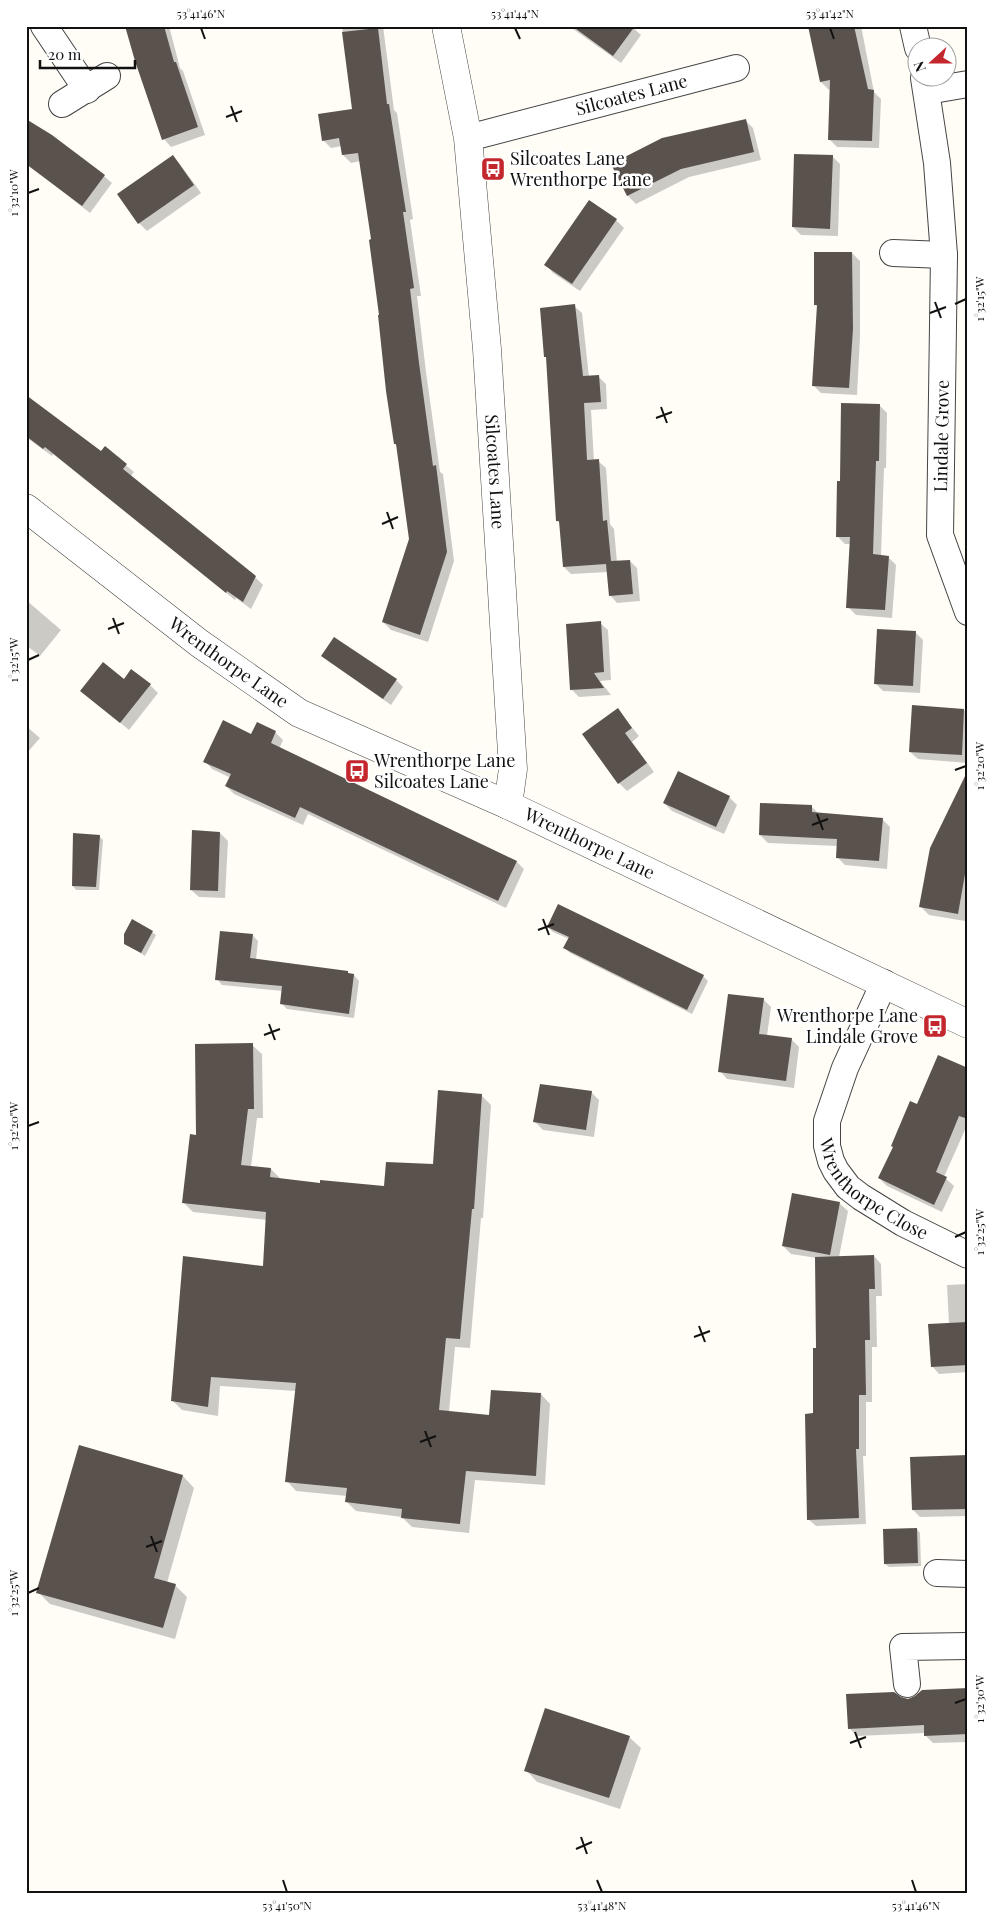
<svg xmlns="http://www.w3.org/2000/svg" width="994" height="1919" viewBox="0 0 994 1919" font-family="'Playfair Display',serif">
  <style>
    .shadow { fill: #0003 }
    .building { fill: #5a524d }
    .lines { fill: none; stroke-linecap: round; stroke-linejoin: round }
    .minor-casing { stroke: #444; stroke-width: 28 }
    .tertiary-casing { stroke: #444; stroke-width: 29 }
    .minor { stroke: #fff; stroke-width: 26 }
    .tertiary { stroke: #fff; stroke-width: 28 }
    .ticks { fill: none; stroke: #111; stroke-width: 2 }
    .labels { text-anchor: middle; stroke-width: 5; stroke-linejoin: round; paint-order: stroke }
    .street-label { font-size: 18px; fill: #111; stroke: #fff }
    .poi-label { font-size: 18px; fill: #111; stroke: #fff; text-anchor: start }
    .neatline { fill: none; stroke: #111; stroke-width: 2 }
    .ticks-label { font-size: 12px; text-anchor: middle; fill: #111 }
  </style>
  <rect width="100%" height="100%" fill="#fffdf5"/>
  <g class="shadow">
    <polygon points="127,26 169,26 180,68 183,71 205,135 171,147 164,139"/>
    <polygon points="342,26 383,26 394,110 397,113 413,219 410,220 421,296 417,296 426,372 440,472 443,474 454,561 428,642 391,630 383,622 410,539 398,447 395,444 372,241 361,161 351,163 343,155 342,146 331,148 323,140 353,110"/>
    <polygon points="569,26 631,26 641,35 621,63"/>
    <polygon points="809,26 861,26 874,92 881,99 879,148 837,147 829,139 830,89 829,90 821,82"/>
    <polygon points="746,121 753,128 761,160 689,177 636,204 628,196 612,165"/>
    <polygon points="173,156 180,164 201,193 147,231 139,223 119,194"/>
    <polygon points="832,156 840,164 838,236 801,235 793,227"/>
    <polygon points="29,165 104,176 112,183 90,213"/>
    <polygon points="616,220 624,228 580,291 553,273 546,265"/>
    <polygon points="852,253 860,261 860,337 857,395 821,393 813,385 818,307 815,305"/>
    <polygon points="574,306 582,313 589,377 599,377 606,384 607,409 591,410 594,461 598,461 606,468 610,524 614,529 617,562 630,561 637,568 640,601 617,603 610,595 608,572 571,574 564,567 561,524 557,521 547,359 546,357"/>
    <polygon points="26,396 101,453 105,448 134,472 130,477 255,577 263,585 251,609 236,598 235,600 53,454 52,456 26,437"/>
    <polygon points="879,405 887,413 886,468 884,468 881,556 888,557 896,565 892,618 856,615 848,607 851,544 845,544 837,536 842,482"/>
    <polygon points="26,600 61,630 40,656 26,645"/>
    <polygon points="600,623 608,630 611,680 600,681 611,695 579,697 571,689"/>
    <polygon points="915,632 923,640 920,693 883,691 875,683"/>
    <polygon points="323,655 396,680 403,687 391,705 330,662"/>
    <polygon points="150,685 158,693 129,730 82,691"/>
    <polygon points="618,710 639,736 632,742 654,772 627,791 619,783 584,735"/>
    <polygon points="964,710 968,714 968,763 918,759 910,752"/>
    <polygon points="257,724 275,732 283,740 279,749 517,862 524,869 506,908 308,814 303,825 234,794 226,786 231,778 212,769 205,761 251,735"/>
    <polygon points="26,726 40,738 26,754"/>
    <polygon points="968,788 968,907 965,921 929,915 921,907"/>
    <polygon points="729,797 737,805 724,834 672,811 664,803"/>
    <polygon points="812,807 819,814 882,819 890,827 887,869 845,865 837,857 838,846 768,843 760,835"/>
    <polygon points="220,833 228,841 225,898 199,897 191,890"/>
    <polygon points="99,836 103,840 99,890 76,890 73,886"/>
    <polygon points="548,927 703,976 708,981 692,1014 570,953 565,948 569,939 553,932"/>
    <polygon points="152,932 156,935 145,956 125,943"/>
    <polygon points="252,935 258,941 256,960 348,973 354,975 359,981 354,1018 287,1009 281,1003 283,991 222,985 217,979"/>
    <polygon points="763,999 771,1007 767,1036 791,1039 799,1047 794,1088 727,1079 720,1071"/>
    <polygon points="252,1045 262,1054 263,1118 257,1118 251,1167 271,1169 281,1179 321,1185 386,1188 434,1166 481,1095 491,1105 483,1218 481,1218 470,1348 455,1347 449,1412 490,1416 541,1394 550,1404 545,1485 475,1480 469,1533 412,1527 402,1517 356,1511 346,1501 347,1496 296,1491 287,1481 296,1391 220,1386 218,1416 182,1410 173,1401 264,1268 267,1220 193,1212 184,1203 198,1136"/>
    <polygon points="968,1070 968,1123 944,1177 954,1186 942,1212 887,1186 879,1178 917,1106"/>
    <polygon points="591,1092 599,1100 594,1137 543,1130 535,1122"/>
    <polygon points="793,1195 840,1204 848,1211 839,1257 874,1256 881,1264 882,1296 876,1296 877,1347 872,1347 872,1402 866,1402 866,1456 863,1456 866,1524 816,1526 808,1519 817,1349 817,1258 791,1254 783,1246"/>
    <polygon points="968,1284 968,1372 939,1374 932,1366 949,1324 947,1285"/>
    <polygon points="80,1447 183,1476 194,1488 167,1583 175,1585 187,1597 175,1639 50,1604 38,1592"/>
    <polygon points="968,1457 968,1516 920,1517 913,1510"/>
    <polygon points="917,1529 920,1533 921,1566 889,1567 885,1564"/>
    <polygon points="968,1689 968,1742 933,1743 925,1735 925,1733 857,1736 849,1728 900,1699 908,1700"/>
    <polygon points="629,1737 641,1748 620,1809 537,1782 526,1770"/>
  </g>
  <g class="building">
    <polygon points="125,26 164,26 174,62 176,62 198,127 162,140 135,61"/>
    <polygon points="572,26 635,26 613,56"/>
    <polygon points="808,26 854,26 868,89 874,90 872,141 828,140 830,80 820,82"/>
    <polygon points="378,28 387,104 389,104 406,212 403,212 414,288 410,289 419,363 433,466 436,465 447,552 420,635 382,622 409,539 396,444 394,444 386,391 378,315 379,315 369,240 371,239 358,153 342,155 339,138 322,141 318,114 352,109 342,32"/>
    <polygon points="26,119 52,135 105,175 82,206 26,164"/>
    <polygon points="746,119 754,152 681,169 627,196 611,164 662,138"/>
    <polygon points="794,154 833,155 830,229 792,227"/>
    <polygon points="173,155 194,185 138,224 117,194"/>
    <polygon points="589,200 617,219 572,284 544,265"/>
    <polygon points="814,252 852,252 853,329 849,388 812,386 817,305 814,305"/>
    <polygon points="575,304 583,376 599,375 601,402 584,403 587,460 599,459 603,521 607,520 611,561 630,560 633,594 609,596 606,564 563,567 559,521 556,521 546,357 544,357 540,308"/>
    <polygon points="26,395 101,451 105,446 127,464 123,469 256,576 243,602 227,591 226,593 45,447 43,449 26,436"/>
    <polygon points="841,403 880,404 879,461 876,461 873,554 889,556 885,610 846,608 850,537 836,537 837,481 840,481"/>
    <polygon points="601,621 604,672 594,673 604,688 570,690 566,624"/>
    <polygon points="877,629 916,631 913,686 874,684"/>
    <polygon points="334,637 397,679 383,699 321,656"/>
    <polygon points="103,662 124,679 131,669 151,684 120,723 80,691"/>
    <polygon points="912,705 964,709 962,755 909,752"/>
    <polygon points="618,708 632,728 625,733 647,763 618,784 582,734"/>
    <polygon points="223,720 251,734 257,722 276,731 271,743 517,861 498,901 300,807 295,818 225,786 231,774 203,762"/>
    <polygon points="968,770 968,857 958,914 919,907 930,848"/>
    <polygon points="678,771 730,796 716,827 663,803"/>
    <polygon points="760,803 812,805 812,812 883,818 879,861 836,858 837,839 759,835"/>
    <polygon points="192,830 220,832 218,891 190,890"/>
    <polygon points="73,833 100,835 96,887 72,886"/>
    <polygon points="558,904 704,975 687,1010 563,948 569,937 547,927"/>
    <polygon points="132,919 153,931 141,953 124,944 124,934"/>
    <polygon points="220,931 253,934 250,958 348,971 348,973 354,974 349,1014 280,1004 282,986 215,980"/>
    <polygon points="728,994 764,998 759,1034 792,1038 786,1081 718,1072"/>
    <polygon points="253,1043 254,1109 248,1109 241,1165 271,1168 270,1177 320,1183 320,1180 384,1186 386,1162 433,1164 438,1090 482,1094 474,1209 472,1209 460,1339 446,1338 439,1410 489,1415 491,1390 541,1393 536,1476 466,1471 460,1524 401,1518 402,1509 345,1502 347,1488 285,1482 296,1383 211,1377 208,1407 171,1401 183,1256 263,1266 266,1212 182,1203 190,1134 196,1135 195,1044"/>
    <polygon points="938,1055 968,1068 968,1119 959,1116 936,1172 947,1177 934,1205 878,1178 893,1147 891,1146 910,1101 917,1104"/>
    <polygon points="540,1084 592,1091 586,1130 533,1122"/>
    <polygon points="792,1193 840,1202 830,1255 782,1246"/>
    <polygon points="874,1255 875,1289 869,1289 870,1340 865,1340 866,1395 859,1395 859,1449 856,1449 859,1518 807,1520 805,1414 813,1413 813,1348 816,1348 815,1257"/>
    <polygon points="968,1322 968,1365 931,1367 928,1324"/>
    <polygon points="79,1445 183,1475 154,1578 176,1584 163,1628 36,1593"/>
    <polygon points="968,1455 968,1509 912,1510 910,1457"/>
    <polygon points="917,1528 918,1563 884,1564 883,1529"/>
    <polygon points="968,1688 968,1734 924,1736 924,1725 848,1729 846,1694 894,1692 901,1697 908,1699 915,1696 922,1690"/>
    <polygon points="545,1708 630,1736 609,1798 524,1771"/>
  </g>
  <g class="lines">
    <defs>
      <g id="minor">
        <polyline points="44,26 87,90"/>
        <polyline points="913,26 918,48"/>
        <polyline points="924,78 937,163 944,255 940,535 968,612"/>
        <polyline points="927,91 968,84"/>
        <polyline points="62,104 107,76"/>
        <path id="s1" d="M468 138 736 68"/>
        <polyline points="893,253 944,255"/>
        <path id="s2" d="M884 983 845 1068 827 1121V1146L831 1161 836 1171 848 1187 861 1197 903 1223 968 1255"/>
        <polyline points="937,1573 968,1574"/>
        <polyline points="907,1684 903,1647 968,1646"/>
      </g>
      <g id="tertiary">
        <path id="s3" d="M446 26 468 138 487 349 513 769 508 805"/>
        <path id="s4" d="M26 508 199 643 299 713 508 805 968 1024"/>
      </g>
    </defs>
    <use href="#minor" class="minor-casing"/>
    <use href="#tertiary" class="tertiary-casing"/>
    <use href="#minor" class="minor"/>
    <use href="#tertiary" class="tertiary"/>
  </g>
  <path class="ticks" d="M201 28 205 39M515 28 520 39M830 28 834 39M231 106 237 122M226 117 242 111M28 193 39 189M935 302 941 318M955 304 966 299M930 313 946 307M661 407 667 423M656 418 672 412M387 512 393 529M382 524 398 517M113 618 119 634M108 629 124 623M28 660 39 655M955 770 966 766M817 814 823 830M812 825 828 819M543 919 549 935M538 930 554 924M269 1024 275 1040M264 1035 280 1029M28 1126 39 1122M955 1237 966 1232M699 1326 705 1342M694 1337 710 1331M425 1431 431 1447M420 1442 436 1436M151 1536 157 1552M146 1547 162 1541M28 1593 39 1588M955 1703 966 1699M855 1732 861 1748M850 1743 866 1737M581 1837 587 1854M576 1849 592 1842M283 1880 287 1892M597 1880 602 1892M912 1880 916 1892"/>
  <defs>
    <symbol id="bus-square" viewBox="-11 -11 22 22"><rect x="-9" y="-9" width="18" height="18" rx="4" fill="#c4262e" stroke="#fff"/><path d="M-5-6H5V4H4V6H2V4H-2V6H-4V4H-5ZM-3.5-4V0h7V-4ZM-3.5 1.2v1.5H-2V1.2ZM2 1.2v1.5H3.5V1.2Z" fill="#fff"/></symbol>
  </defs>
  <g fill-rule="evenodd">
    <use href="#bus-square" x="479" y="155" width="28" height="28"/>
    <use href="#bus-square" x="343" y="757" width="28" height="28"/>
    <use href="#bus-square" x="921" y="1012" width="28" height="28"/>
  </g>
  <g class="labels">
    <g class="street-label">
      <text dy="6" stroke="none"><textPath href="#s1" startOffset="169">Silcoates Lane</textPath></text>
      <text transform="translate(942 436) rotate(-89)" y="6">Lindale Grove</text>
      <text dy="6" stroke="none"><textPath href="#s3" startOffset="449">Silcoates Lane</textPath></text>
      <text dy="6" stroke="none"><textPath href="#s4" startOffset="255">Wrenthorpe Lane</textPath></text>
      <text dy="6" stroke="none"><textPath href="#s4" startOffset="660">Wrenthorpe Lane</textPath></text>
      <text dy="6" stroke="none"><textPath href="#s2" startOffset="240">Wrenthorpe Close</textPath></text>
    </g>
    <g class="poi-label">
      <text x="510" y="165">Silcoates Lane<tspan x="510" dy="21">Wrenthorpe Lane</tspan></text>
      <text x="374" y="767">Wrenthorpe Lane<tspan x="374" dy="21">Silcoates Lane</tspan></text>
      <text x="918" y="1022" text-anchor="end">Wrenthorpe Lane<tspan x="918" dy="21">Lindale Grove</tspan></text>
    </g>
  </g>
  <rect width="994" height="1919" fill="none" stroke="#ffffff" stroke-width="55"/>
  <g transform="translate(932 62) rotate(249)"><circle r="24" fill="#ffffff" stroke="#a0a0a0"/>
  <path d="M0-4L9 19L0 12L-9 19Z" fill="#c4262e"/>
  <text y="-8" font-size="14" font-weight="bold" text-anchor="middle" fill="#111111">N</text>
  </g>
  <path d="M40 60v8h95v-8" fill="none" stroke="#111111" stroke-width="2.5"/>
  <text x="48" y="60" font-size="15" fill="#111111" stroke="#ffffff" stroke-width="4" paint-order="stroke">20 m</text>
  <rect x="28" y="28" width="938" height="1864" class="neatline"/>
  <g class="ticks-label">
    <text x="201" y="18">53°41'46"N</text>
    <text x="515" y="18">53°41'44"N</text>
    <text x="830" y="18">53°41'42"N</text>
    <text transform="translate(14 193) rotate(-90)" y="4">1°32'10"W</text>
    <text transform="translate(980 299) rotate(-90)" y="4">1°32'15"W</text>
    <text transform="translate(14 660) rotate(-90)" y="4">1°32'15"W</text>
    <text transform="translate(980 766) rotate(-90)" y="4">1°32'20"W</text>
    <text transform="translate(14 1126) rotate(-90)" y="4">1°32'20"W</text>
    <text transform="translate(980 1232) rotate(-90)" y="4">1°32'25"W</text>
    <text transform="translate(14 1593) rotate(-90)" y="4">1°32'25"W</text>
    <text transform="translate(980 1699) rotate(-90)" y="4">1°32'30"W</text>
    <text x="287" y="1910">53°41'50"N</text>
    <text x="602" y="1910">53°41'48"N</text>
    <text x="916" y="1910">53°41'46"N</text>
  </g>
</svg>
